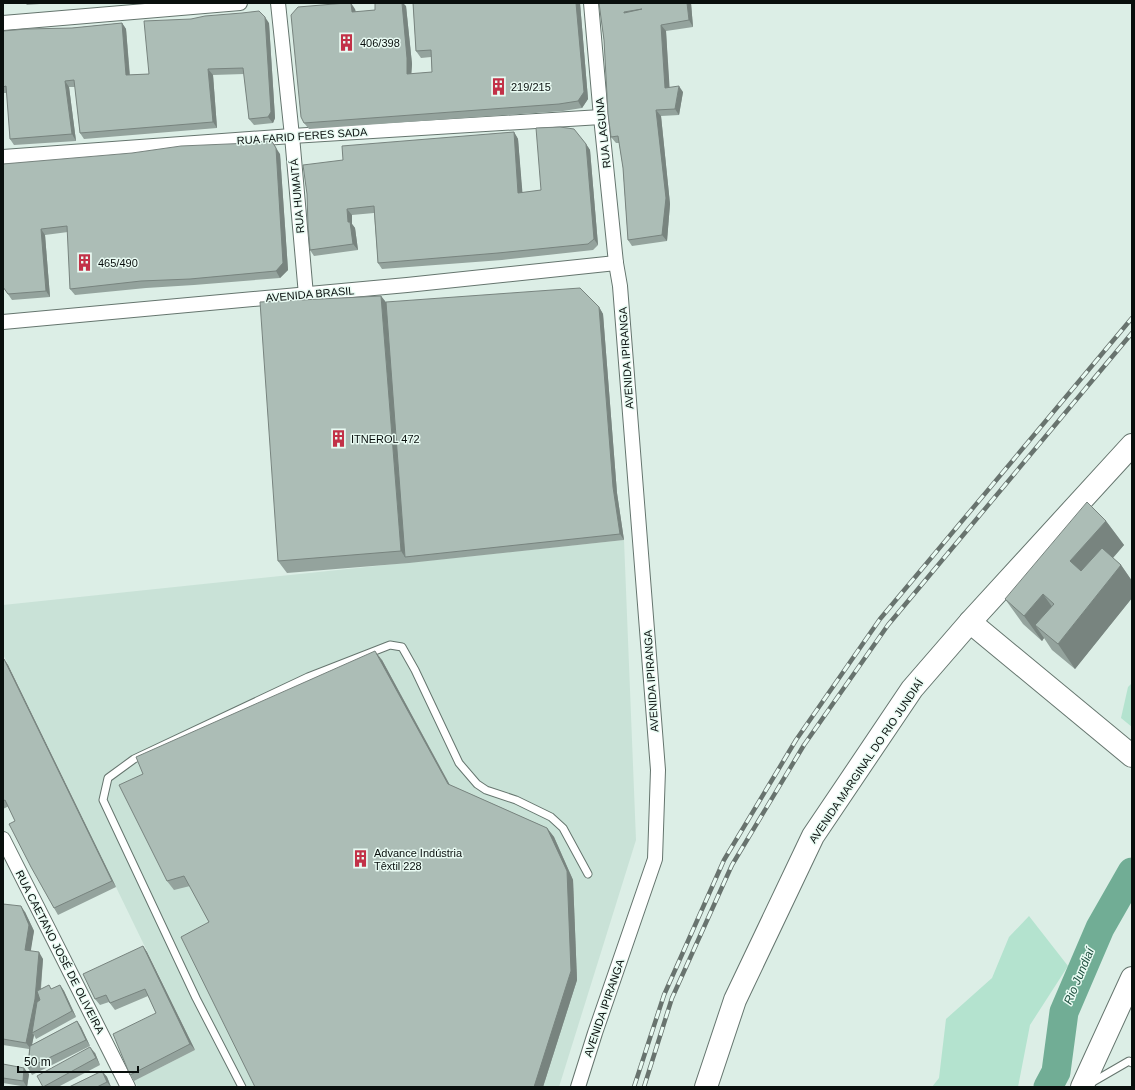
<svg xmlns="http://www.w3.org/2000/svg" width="1135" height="1090" viewBox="0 0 1135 1090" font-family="Helvetica,sans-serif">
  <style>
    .built { fill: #c9e2d7 }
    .green { fill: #b4e3cf }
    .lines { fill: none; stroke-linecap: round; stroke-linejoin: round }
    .river { stroke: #71ad95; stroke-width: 29 }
    .service-casing { stroke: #65756e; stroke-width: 9 }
    .minor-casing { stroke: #65756e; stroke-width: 16 }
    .primary-casing { stroke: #65756e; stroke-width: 24 }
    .service { stroke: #fff; stroke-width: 7 }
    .minor { stroke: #fff; stroke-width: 14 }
    .primary { stroke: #fff; stroke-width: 22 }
    .rail-casing { stroke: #68736e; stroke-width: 4.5 }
    .rail { stroke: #e9fbf3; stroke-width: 3; stroke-dasharray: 9; stroke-linecap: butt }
    .wall { fill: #94a39d }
    .shaded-wall { fill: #78847f }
    .building { fill: #acbdb6; stroke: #78847f; fill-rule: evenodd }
    .labels { text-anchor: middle; stroke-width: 3; stroke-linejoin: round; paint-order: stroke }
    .poi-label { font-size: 11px; fill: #090f0d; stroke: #e9fbf3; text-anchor: start }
    .street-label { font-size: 11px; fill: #090f0d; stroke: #e9fbf3 }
    .water-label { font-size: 12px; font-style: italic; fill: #1e4f3e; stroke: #e9fbf3 }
  </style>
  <rect width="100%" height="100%" fill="#dceee6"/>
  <polygon class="built" points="624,540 636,840 559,1087 138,1087 134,1081 195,1050 3,654 3,605"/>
  <g class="green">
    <polygon points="1132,683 1132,727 1121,718 1128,687"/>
    <polygon points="1029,916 1068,966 1030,1025 1018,1087 932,1087 939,1078 946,1019 992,978 1009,937"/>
  </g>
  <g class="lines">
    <polyline class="river" points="1048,1087 1056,1072 1064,1012 1100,928 1132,872"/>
    <defs>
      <g id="service">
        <polyline points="1091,1083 1129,1061 1132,1063"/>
        <polyline points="242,1087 196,998 103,800 108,778 134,759 308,677 390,645 402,647 415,670 459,763 477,784 486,790 516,800 551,817 563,828 588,874"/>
      </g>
      <g id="minor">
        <polyline points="278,3 292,136 306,295"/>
        <polyline points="3,23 240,3"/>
        <polyline points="3,157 292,136 601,117"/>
        <polyline points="3,322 407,285 616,263"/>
        <polyline points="3,839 128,1087"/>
        <polyline points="578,1087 595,1033 655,859 658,770 620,286 616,263 601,117 591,3"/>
      </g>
      <g id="primary">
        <polyline points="970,622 1132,756"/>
        <polyline points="706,1087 735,1000 813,836 912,689 970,622 1132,445"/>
        <polyline points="1082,1087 1132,978"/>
      </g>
    </defs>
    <use href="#service" class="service-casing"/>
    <use href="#minor" class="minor-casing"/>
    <use href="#primary" class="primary-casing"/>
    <use href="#service" class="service"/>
    <use href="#minor" class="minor"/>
    <use href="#primary" class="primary"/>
    <defs>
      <g id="rail">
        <polyline points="634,1087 664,995 724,860 796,740 880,619 1132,318"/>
        <polyline points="644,1087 672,998 732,865 804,745 888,625 1132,333"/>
      </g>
    </defs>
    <use href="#rail" class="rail-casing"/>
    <use href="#rail" class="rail"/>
  </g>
  <g class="wall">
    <polygon points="25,3 53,3 27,5"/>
    <polygon points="413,3 580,3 588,99 582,108 563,111 309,129 304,123 355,9 356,12 375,10 406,6 412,64 411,74 432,72 431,57 421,58 416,51"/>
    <polygon points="599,3 691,3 693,27 666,31 669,87 683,92 679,115 661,116 670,204 667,241 632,246 628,240 623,168 619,143 616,143 611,137 604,40"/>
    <polygon points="122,23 126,29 130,75 149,74 269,23 275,118 273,123 254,125 249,119 244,74 213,75 217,128 84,139 80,133 75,87 69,87 76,141 14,145 10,139 7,93 3,93 3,31 72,28"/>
    <polygon points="514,132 518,139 522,193 541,190 586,144 590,150 598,245 593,250 502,260 382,269 378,263 374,213 352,215 352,224 355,228 358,250 314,256 310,250 343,160"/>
    <polygon points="280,154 288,270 280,278 194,285 146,288 75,295 70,289 68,232 45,235 50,297 12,300 3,287 3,164"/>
    <polygon points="381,296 386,302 599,307 603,314 617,493 624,540 409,563 287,573 278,561"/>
    <polygon points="1106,521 1124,545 1113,558 1121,565 1132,581 1132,598 1075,669 1052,650 1044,638 1042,641 1023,624 1005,599"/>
    <polygon points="3,659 4,659 8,665 116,887 58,915 54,908 9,806 3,809"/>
    <polygon points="382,660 450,785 547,828 554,837 573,880 577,980 543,1087 255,1087 209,922 190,886 174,890 167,881 143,774"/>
    <polygon points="3,904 25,912 34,931 30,951 43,959 41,989 52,989 60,985 64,991 76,1017 36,1039 34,1035 32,1045 77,1021 81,1027 90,1046 32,1075 28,1068 29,1049 3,1045"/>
    <polygon points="143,946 147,952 195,1050 134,1081 130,1075 156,1013 148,996 115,1010 109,1002 100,1005 95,999"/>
    <polygon points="95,1053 100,1065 58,1087 43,1087"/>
    <polygon points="3,1064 29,1074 27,1087 3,1083"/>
    <polygon points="102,1071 107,1077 111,1087 69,1087"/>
  </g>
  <g class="shaded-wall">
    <polygon points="351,3 355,9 356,18 352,12"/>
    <polygon points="402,3 403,3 406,6 412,64 411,80 407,74"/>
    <polygon points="576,3 580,3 588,99 582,108 578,101"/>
    <polygon points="687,3 691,3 693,27 689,20"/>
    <polygon points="265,17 269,23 275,118 273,123 268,117"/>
    <polygon points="122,23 126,29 130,81 126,75"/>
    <polygon points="661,25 666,31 670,94 665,88"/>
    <polygon points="208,69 213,75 217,128 213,122"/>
    <polygon points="65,81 69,87 76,141 72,134"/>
    <polygon points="679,86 683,92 679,115 675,109"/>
    <polygon points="656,110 661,116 670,204 667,241 662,235"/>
    <polygon points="514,132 518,139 523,199 518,193"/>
    <polygon points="271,140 280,154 288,270 280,278 276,271"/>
    <polygon points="586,144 590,150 598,245 594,239"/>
    <polygon points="347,209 352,215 352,224 355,228 358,250 353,244 348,222"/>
    <polygon points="41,229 45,235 50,297 46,291"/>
    <polygon points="381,296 390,308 405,557 401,551"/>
    <polygon points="599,307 603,314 617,493 624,540 620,534 613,487"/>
    <polygon points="1106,521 1124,545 1088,586 1070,561"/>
    <polygon points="1121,565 1132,581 1132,598 1075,669 1058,644"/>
    <polygon points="1043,594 1060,618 1035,625 1044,638 1042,641 1024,616"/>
    <polygon points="375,651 382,660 454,793 448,784"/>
    <polygon points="4,659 8,665 116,887 112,881"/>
    <polygon points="547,828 554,837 573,880 577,980 543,1087 534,1087"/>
    <polygon points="21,906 25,912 34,931 30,956 25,950"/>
    <polygon points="143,946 147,952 195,1050 190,1044"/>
    <polygon points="39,952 43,959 39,1006 32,1033 34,1035 31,1049 26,1043"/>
    <polygon points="60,985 64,991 76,1017 72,1011"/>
    <polygon points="77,1021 81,1027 90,1046 86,1040"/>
    <polygon points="90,1047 95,1053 100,1065 96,1058"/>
    <polygon points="24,1068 29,1074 27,1087 23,1081"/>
    <polygon points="102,1071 107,1077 111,1087 107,1082"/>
  </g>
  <g class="building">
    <polygon points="346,3 351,3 352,12 375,10 375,3 402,3 407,58 407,74 432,72 431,50 416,51 413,3 576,3 584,92 578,101 559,104 304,123 301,117 291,15 298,7"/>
    <path d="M599 3H687L689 20 661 25 665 88 679 86 675 109 656 110 666 198 662 235 628 240 623 168 618 136 611 137 608 114 604 40ZM642 9 624 13V12Z"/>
    <polygon points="259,11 265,17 271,112 268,117 249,119 243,68 208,69 213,122 80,133 74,80 65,81 72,134 10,139 6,86 3,87 3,31 26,29 72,28 122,23 126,75 149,74 144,21 191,19 205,16 242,13"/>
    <polygon points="560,127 574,129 586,144 594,239 588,244 498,253 378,263 374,206 347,209 348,222 350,222 353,244 310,250 308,226 307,194 303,165 343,160 342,146 514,132 518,193 541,190 536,128"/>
    <polygon points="271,140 276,148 283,263 276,271 190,279 141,281 70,289 67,226 41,229 46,291 8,294 3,287 3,164 132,153 181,146 251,143"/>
    <polygon points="580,288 599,307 613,487 620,534 405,557 386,302"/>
    <polygon points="381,296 401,551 278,561 260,302"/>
    <polygon points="1087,502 1106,521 1070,561 1081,571 1102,548 1121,565 1058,644 1035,625 1054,604 1043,594 1024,616 1005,599"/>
    <polygon points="375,651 448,784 547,828 567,871 571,971 534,1087 255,1087 181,937 209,922 184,876 167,881 119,785 143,774 136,757"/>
    <polygon points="3,659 4,659 112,881 54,908 31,867 9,824 15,821 5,800 3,801"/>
    <polygon points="3,904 21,906 29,925 25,950 39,952 35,999 26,1043 3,1039"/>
    <polygon points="143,946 190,1044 130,1075 113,1034 156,1013 145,989 110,1003 106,995 95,999 83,974"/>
    <polygon points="49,985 51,989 60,985 72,1011 32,1033 37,1002 40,1000 37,991"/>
    <polygon points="77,1021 86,1040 28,1068 30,1046"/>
    <polygon points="90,1047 96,1058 43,1087 37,1076"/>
    <polygon points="3,1064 24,1068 23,1081 3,1078"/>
    <polygon points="102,1071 107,1082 97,1087 69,1087"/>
  </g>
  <defs>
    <symbol id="building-bare" viewBox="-9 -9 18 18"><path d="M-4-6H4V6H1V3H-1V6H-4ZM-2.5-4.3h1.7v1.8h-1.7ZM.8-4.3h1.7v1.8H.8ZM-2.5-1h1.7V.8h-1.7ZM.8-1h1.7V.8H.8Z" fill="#c23147" stroke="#e9fbf3" stroke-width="2.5" paint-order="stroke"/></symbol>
  </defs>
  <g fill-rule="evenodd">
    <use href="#building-bare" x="334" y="30" width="25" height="25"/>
    <use href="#building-bare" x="486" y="74" width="25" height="25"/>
    <use href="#building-bare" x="72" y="250" width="25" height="25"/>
    <use href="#building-bare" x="326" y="426" width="25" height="25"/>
    <use href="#building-bare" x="348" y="846" width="25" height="25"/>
  </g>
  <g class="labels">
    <g class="poi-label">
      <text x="360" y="47">406/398</text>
      <text x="511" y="91">219/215</text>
      <text x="98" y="267">465/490</text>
      <text x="351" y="443">ITNEROL 472</text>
      <text x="374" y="857">Advance Indústria<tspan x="374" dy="13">Têxtil 228</tspan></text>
    </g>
    <g class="street-label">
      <text transform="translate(603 133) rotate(-96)" y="4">RUA LAGUNA</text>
      <text transform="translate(302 136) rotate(-4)" y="4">RUA FARID FERES SADA</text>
      <text transform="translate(297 196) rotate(-95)" y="4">RUA HUMAITÁ</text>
      <text transform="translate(310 294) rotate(-5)" y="4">AVENIDA BRASIL</text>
      <text transform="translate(626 358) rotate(-94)" y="4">AVENIDA IPIRANGA</text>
      <text transform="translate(651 681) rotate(-94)" y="4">AVENIDA IPIRANGA</text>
      <text transform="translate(866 761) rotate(-56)" y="4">AVENIDA MARGINAL DO RIO JUNDIAÍ</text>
      <text transform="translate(60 952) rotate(63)" y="4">RUA CAETANO JOSÉ DE OLIVEIRA</text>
      <text transform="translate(604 1008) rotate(-71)" y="4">AVENIDA IPIRANGA</text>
    </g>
    <g class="water-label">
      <text transform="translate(1079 976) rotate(-67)" y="4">Rio Jundiaí</text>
    </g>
  </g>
  <rect width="1135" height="1090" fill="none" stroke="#090f0d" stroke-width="8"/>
  <path d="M18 1066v6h120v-6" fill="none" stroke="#090f0d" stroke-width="2"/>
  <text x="24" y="1066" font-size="12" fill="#090f0d" stroke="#e9fbf3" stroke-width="3" paint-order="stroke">50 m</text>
</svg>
